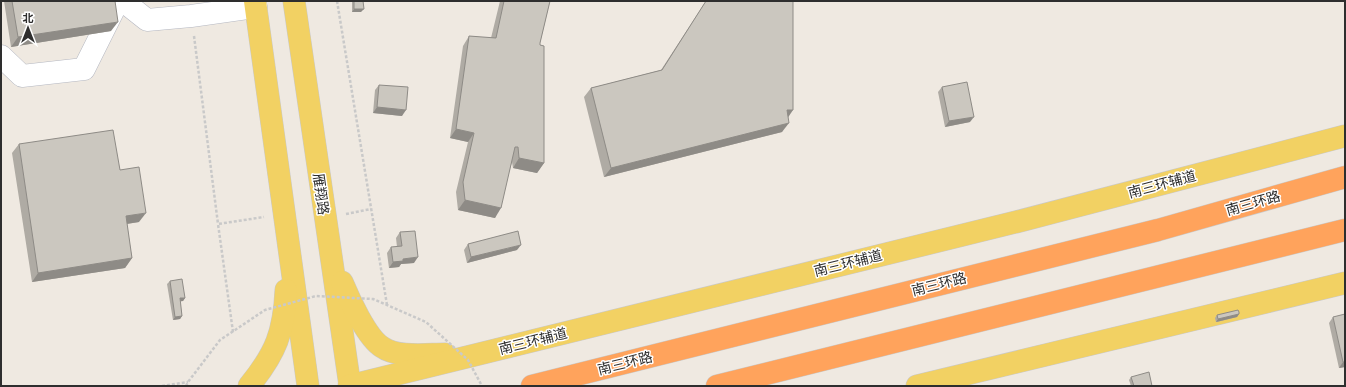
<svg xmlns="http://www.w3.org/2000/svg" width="1346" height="387" viewBox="0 0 1346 387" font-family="'Work Sans','Noto Sans SC',sans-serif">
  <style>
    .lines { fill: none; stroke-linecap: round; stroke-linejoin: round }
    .minor-casing { stroke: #b4b7c1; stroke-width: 23 }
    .major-casing { stroke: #c9c9c9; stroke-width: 23 }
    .highway-casing { stroke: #c9c9c9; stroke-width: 23 }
    .path { stroke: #c9c9c9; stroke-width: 2.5; stroke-dasharray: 3 2; stroke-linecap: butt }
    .minor { stroke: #fff; stroke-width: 22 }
    .major { stroke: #f2d163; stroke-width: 22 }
    .highway { stroke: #ffa35c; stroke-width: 22 }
    .path-bridge { stroke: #c9c9c9; stroke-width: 2.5; stroke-dasharray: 3 2; stroke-linecap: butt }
    .wall { fill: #afaba4 }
    .shaded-wall { fill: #8e8b86 }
    .building { fill: #cbc7bf; stroke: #8e8b86 }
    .labels { text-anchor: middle; stroke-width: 3; stroke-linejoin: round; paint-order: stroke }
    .street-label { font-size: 14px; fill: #2e2e2e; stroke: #fff }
  </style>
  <rect width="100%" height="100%" fill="#efe9e1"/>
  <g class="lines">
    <defs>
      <g id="minor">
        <polyline points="123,1 147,20 191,16 256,7"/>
        <polyline points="1,56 22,76 84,69 118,1"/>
      </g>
      <g id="major">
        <polyline points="255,1 308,386"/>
        <polyline points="294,1 350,386"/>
        <path d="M342 282C349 299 367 338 382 347 397 358 427 354 445 354"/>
        <path d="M249 386C276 353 284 332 286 290"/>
        <polyline points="349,386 1016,222 1345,136"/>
        <polyline points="917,386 1345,283"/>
      </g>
      <g id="highway">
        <polyline points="532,386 1158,230 1345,177"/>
        <polyline points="717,386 1345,230"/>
      </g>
    </defs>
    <use href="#minor" class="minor-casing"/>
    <use href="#major" class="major-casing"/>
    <use href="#highway" class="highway-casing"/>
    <g class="path">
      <polyline points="337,1 387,305"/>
      <polyline points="194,36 218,224"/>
      <polyline points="346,214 371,209"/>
      <polyline points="233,332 218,224 264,217"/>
      <polyline points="162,386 188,382"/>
    </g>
    <use href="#minor" class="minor"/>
    <use href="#major" class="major"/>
    <use href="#highway" class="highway"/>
    <polyline class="path-bridge" points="186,386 188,382 220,340 265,310 316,296 373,299 426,322 468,360 482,386"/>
  </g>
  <g class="wall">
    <polygon points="4,1 115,1 111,31 11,47"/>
    <polygon points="352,1 370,1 363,2 361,12 352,12"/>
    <polygon points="500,1 550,1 540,43 544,163 537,173 513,168 512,162 495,218 458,210 456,192 468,142 450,138 463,46 469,36 491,38"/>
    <polygon points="706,1 793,1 788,117 782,132 604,177 584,97 591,88 661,70"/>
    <polygon points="379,85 402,116 373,113 375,90"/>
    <polygon points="942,87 970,122 945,127 938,92"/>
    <polygon points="19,144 120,170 139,222 127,224 132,258 125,268 32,282 12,153"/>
    <polygon points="400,232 414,263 401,264 399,267 389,268 387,253 391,247 397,247 396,238"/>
    <polygon points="468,244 517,250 467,263 464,250"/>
    <polygon points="170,281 185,298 183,301 180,301 182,316 180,319 173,320 167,284"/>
    <polygon points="1239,314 1237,317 1217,322 1216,322 1215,318 1217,315"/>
    <polygon points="1333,317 1345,367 1339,368 1329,323"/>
    <polygon points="1131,377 1152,386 1131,386 1129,380"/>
  </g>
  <g class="shaded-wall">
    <polygon points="354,9 364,9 361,12 352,12"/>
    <polygon points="118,22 111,31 11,47 18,37"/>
    <polygon points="377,107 406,110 402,116 373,113"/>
    <polygon points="787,110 793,110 787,119"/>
    <polygon points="974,117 970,122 945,127 949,121"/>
    <polygon points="789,123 782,132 604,177 611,168"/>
    <polygon points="456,129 474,133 468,142 450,138"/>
    <polygon points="519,158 544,163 537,173 513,168"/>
    <polygon points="465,200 501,208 495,218 458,210"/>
    <polygon points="146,213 139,222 119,225 126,216"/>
    <polygon points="521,245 517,250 467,263 471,257"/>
    <polygon points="418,257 414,263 401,264 399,267 389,268 393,262 403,259"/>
    <polygon points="132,258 125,268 32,282 38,273"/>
    <polygon points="180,298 185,298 183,301 177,302"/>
    <polygon points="1239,314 1237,317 1216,322 1218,319"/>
    <polygon points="182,316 180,319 173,320 175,317"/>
    <polygon points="1343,362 1345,362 1345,367 1339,368"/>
  </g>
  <g class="building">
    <polygon points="12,1 115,1 118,22 18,37"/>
    <polygon points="354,1 363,1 364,9 354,9"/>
    <polygon points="504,1 550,1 540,43 540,45 544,46 544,163 519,158 518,147 515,147 501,208 465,200 463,182 474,133 456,129 469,36 496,38"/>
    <polygon points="706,1 793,1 793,110 787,110 789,123 611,168 591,88 662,70"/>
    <polygon points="967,82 974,117 949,121 942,87"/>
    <polygon points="379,85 408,87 406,110 377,107"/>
    <polygon points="113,130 120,170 139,167 146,213 126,216 132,258 38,273 19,144"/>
    <polygon points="415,231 418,257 403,259 403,261 393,262 391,247 402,246 400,232"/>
    <polygon points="518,231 521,245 471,257 468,244"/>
    <polygon points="182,279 185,298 180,298 182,316 175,317 170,281"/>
    <polygon points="1238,310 1239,312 1239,314 1218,319 1217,315"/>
    <polygon points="1345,314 1345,362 1343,362 1333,317"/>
    <polygon points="1149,372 1152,386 1134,386 1131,377"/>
  </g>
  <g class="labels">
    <g class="street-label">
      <text transform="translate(1162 184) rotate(-15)" y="5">南三环辅道</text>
      <text transform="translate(321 194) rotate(82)" y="5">雁翔路</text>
      <text transform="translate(1253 203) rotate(-16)" y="5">南三环路</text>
      <text transform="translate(848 263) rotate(-14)" y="5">南三环辅道</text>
      <text transform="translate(939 284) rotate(-14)" y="5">南三环路</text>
      <text transform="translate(533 341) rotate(-14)" y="5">南三环辅道</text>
      <text transform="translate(625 363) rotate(-14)" y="5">南三环路</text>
    </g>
  </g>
  <rect width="1346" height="387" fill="none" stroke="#2e2e2e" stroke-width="4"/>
  <g transform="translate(28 28)" stroke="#ffffff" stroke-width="3" paint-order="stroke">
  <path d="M0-3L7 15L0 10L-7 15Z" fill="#2e2e2e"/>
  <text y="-6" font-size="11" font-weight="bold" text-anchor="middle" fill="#2e2e2e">北</text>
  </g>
</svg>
